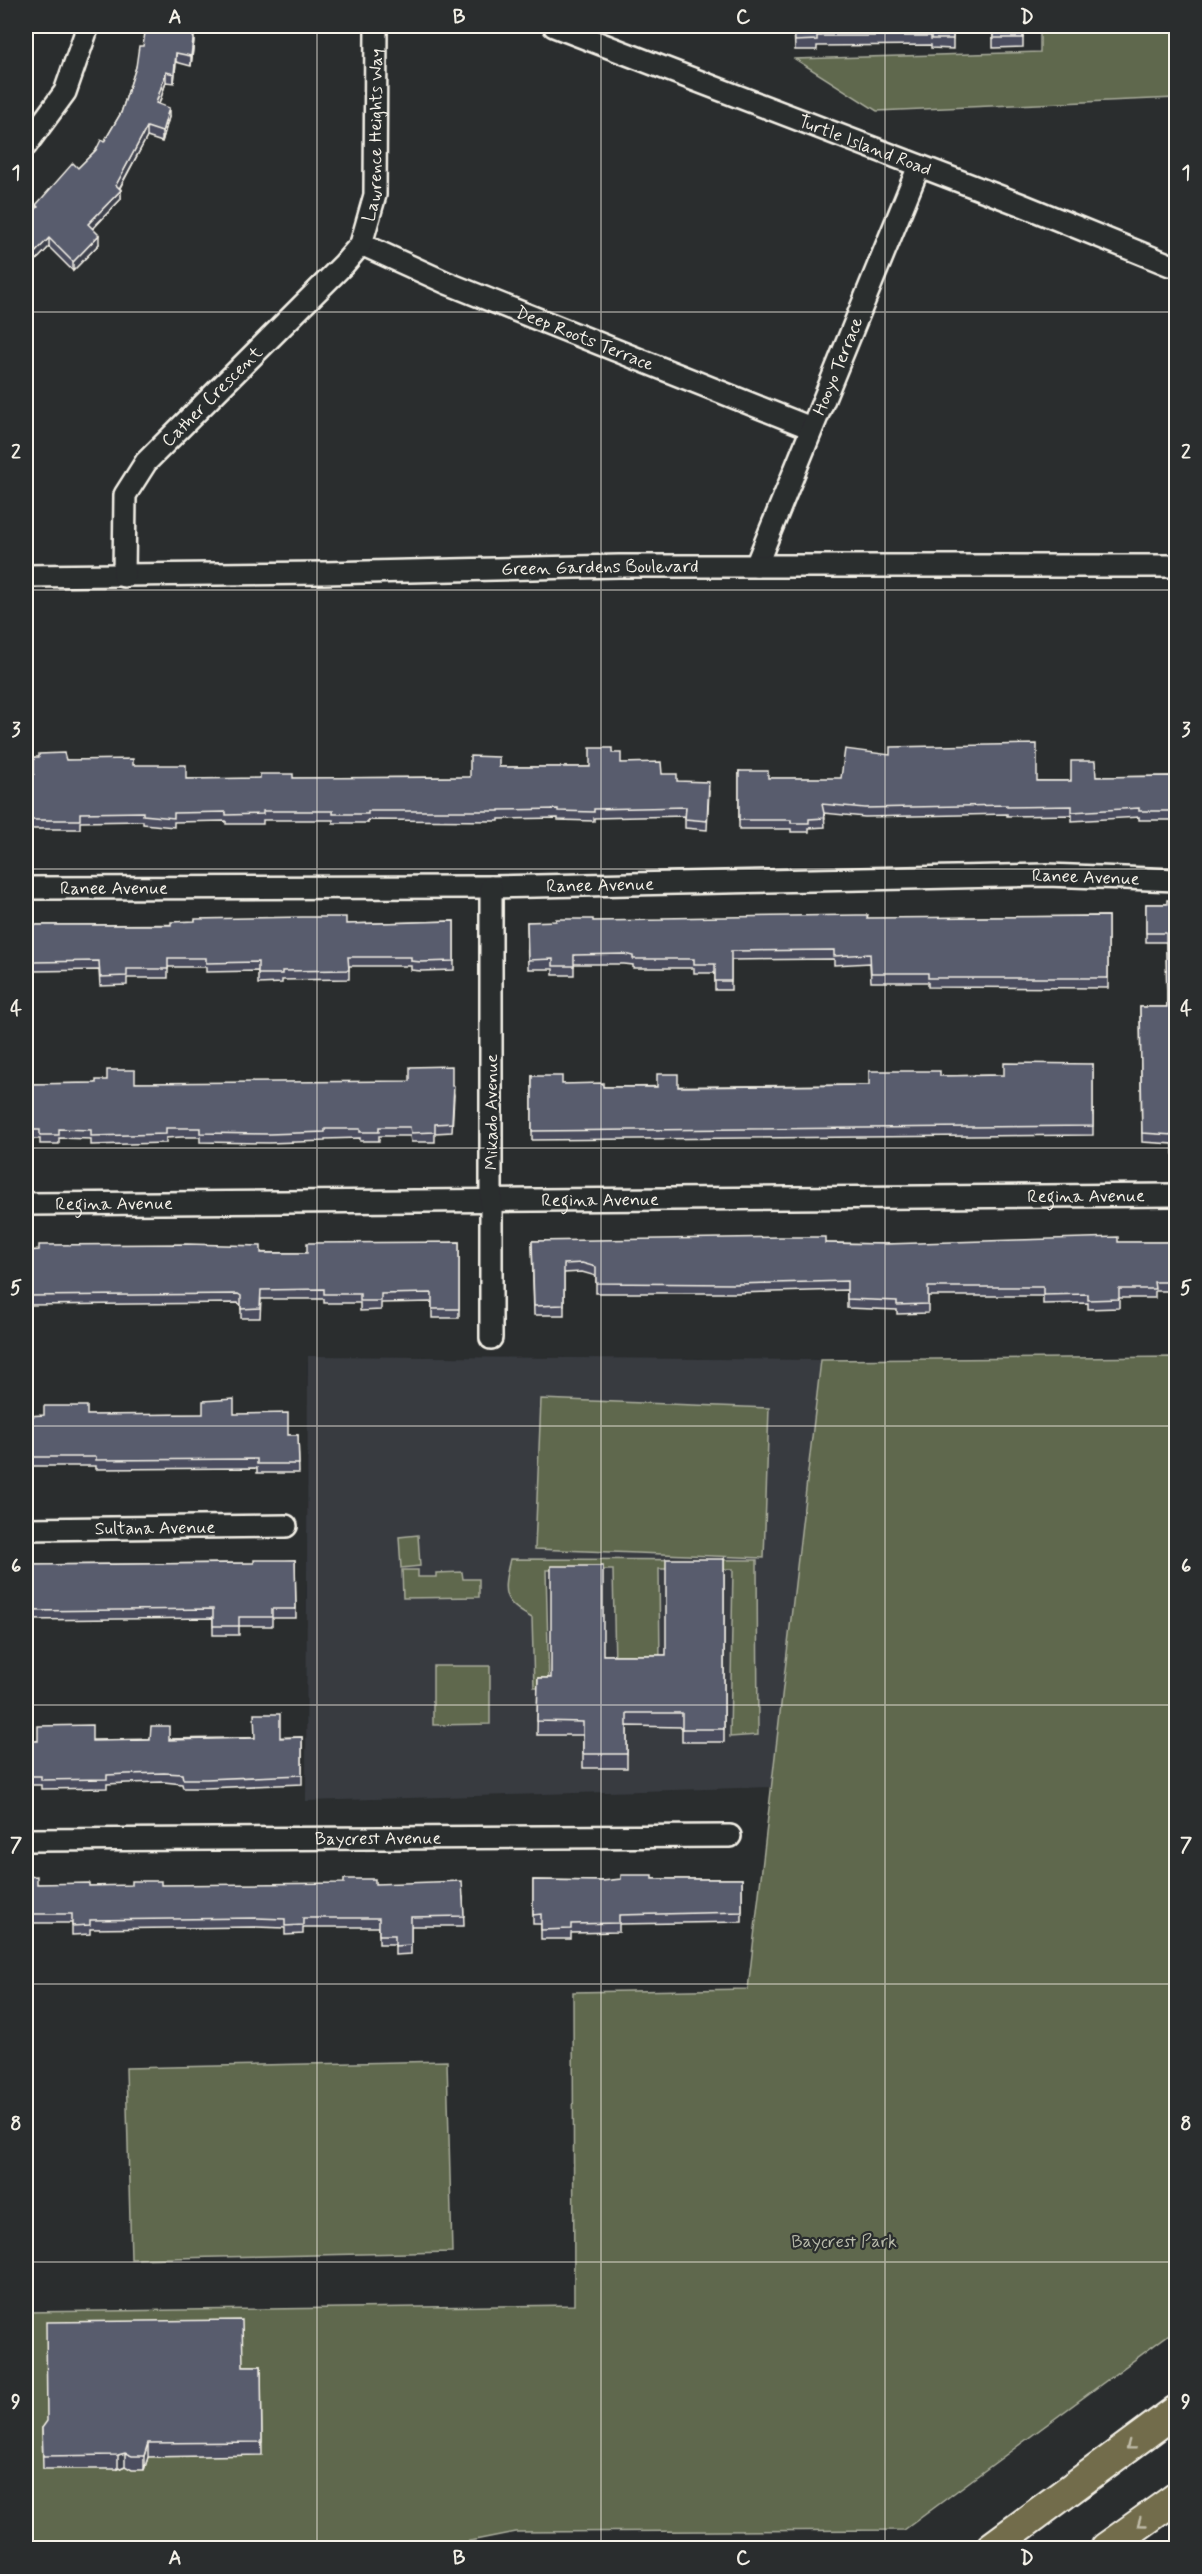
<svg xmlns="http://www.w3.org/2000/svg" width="1202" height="2574" viewBox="0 0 1202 2574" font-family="Mynerve,sans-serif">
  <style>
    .built { fill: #383b41 }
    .green { fill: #5e674e; stroke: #a9ac9b; stroke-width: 1.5 }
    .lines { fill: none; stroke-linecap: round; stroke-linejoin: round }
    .minor-casing { stroke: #f4f1e8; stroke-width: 26 }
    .highway-casing { stroke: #f4f1e8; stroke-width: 34 }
    .minor { stroke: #2a2d2e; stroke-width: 21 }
    .highway { stroke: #726c4b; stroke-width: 30 }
    .wall { fill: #4c4e5e; stroke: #f4f1e8; stroke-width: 1.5 }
    .shaded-wall { fill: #3e404c; stroke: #f4f1e8; stroke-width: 1.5 }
    .building { fill: #585b6d; stroke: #f4f1e8; stroke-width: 1.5 }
    .oneway { stroke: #c0bca9 }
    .grid { fill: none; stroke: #f4f1e8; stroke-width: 1.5; stroke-opacity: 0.55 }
    .labels { text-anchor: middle; stroke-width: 4.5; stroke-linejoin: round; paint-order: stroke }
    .street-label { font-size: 18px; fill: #f4f1e8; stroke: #2a2d2e }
    .park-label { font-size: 18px; fill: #b8baaa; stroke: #2a2d2e }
    .neatline { fill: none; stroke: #f4f1e8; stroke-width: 2 }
    .grid-label { font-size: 20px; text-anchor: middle; font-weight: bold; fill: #f4f1e8 }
  </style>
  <rect width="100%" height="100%" fill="#2a2d2e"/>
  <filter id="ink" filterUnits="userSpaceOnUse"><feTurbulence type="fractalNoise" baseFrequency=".0167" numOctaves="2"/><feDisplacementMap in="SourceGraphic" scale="12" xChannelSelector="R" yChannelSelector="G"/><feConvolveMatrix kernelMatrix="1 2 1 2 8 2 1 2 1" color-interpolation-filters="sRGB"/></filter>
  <g filter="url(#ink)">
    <polygon class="built" points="308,1356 821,1360 772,1787 306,1801"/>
    <g class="green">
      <polygon points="1040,26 1176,26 1176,98 877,111 795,59 1040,52"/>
      <polygon points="1176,1357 1176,2329 904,2530 515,2532 435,2548 26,2548 26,2312 574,2305 573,1992 748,1989 821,1360"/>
      <polygon points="541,1399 769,1408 764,1558 535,1549"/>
      <polygon points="418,1535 420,1566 401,1568 399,1537"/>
      <path d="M510 1559 757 1560 758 1735 730 1737 733 1569H659L660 1664 615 1666 613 1570H546L549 1687H534L532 1618C501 1601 502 1593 510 1559Z"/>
      <polygon points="402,1570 418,1570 418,1577 436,1577 436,1573 462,1572 463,1579 479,1579 479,1597 403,1598"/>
      <polygon points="433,1666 490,1666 490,1724 433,1725"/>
      <polygon points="447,2061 452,2252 131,2259 126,2068"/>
    </g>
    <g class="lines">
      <defs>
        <g id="minor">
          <path id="s1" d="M554 26 1022 205 1170 265H1176"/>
          <polyline points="26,145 65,92 88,26"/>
          <path id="s2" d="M361 244 447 283 811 428"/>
          <path id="s3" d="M756 566 919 166"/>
          <path id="s4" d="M26 576 324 573 619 566H1176"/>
          <path id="s5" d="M124 576 125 495 146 462 344 264 361 244 375 195 376 26"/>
          <path id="s6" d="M26 888 491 887 1047 875 1176 880"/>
          <path id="s7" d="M26 1204 1176 1195"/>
          <polyline points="491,1338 491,887"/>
          <path id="s8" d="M26 1529 286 1526"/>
          <path id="s9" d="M26 1840 730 1836"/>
        </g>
        <g id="highway">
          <polyline points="991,2548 1176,2411"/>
          <polyline points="1106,2548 1176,2498"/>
        </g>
      </defs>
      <use href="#minor" class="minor-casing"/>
      <use href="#highway" class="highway-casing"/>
      <use href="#minor" class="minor"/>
      <use href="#highway" class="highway"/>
    </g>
    <g class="wall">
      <polygon points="794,26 953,26 953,49 931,48 931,45 817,46 817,50 795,50"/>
      <polygon points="993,26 1023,26 1023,47 993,48"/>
      <polygon points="194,40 191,66 176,62 174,83 166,82 159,104 169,117 162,142 147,137 120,188 121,199 93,229 99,244 73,271 49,247 26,271 26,223 30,219 36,208 36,205 78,168 104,142 121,113 143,46"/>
      <polygon points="612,753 621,763 662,774 677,781 709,791 707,830 685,828 685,816 594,818 594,821 558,820 558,818 499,819 499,821 368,820 368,823 333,823 333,820 263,820 263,824 226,824 226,821 174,822 174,827 143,824 143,821 80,822 80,829 26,829 26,774 34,774 66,760 133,765 186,779 470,777 499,767 590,767"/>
      <polygon points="739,771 768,778 1071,781 1096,777 1176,776 1176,820 1139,820 1139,817 1072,821 1072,815 1007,816 1007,814 865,817 824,813 825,827 809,828 809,832 791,832 791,829 739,829"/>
      <polygon points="1176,900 1176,1154 1173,1154 1173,1144 1142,1142 1140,1007 1167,1007 1166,942 1146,942 1146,904 1167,904"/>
      <polygon points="1108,916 1108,988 928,987 928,982 871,982 870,963 834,965 834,959 731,960 731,990 715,990 715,973 694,973 694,968 633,968 633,965 624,964 574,964 574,975 553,975 553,969 528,969 527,922"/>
      <polygon points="454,921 454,970 421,971 411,970 411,966 349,966 349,979 282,980 282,983 258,984 258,971 206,972 206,967 168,967 168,978 127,978 127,985 100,986 99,970 34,971 34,975 26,975 26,925 346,924"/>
      <polygon points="1093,1064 1093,1135 532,1140 532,1076 562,1084 603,1087 869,1085 940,1076 1004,1075"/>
      <polygon points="135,1083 452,1086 454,1095 452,1132 435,1133 435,1142 411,1142 410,1136 379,1136 379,1141 360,1141 360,1138 325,1139 325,1141 269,1143 200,1142 200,1137 182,1137 166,1138 166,1143 91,1145 91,1139 59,1138 59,1144 40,1144 40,1139 26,1139 26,1084"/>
      <polygon points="532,1241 825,1243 886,1244 1176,1242 1176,1291 1155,1291 1155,1298 1119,1298 1119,1308 1088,1309 1088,1303 1043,1304 1043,1296 928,1296 928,1313 897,1314 897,1310 847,1308 847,1290 736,1293 596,1293 596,1276 582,1272 564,1273 564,1315 534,1315"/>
      <polygon points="459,1242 459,1318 432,1318 432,1302 381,1303 381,1310 360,1311 360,1303 324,1303 324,1299 261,1299 260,1318 241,1318 241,1305 238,1303 26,1305 26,1251 307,1253"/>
      <polygon points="234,1414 288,1435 298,1435 299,1473 257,1473 257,1468 96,1469 96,1466 32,1466 32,1470 26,1470 26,1416"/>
      <polygon points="724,1559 724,1742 682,1742 682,1727 627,1726 627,1768 583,1768 583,1735 537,1735 538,1678 551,1678 603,1655 666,1655"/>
      <polygon points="295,1560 296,1618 272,1618 272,1626 239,1626 239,1635 213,1635 213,1618 26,1620 26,1565 254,1563"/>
      <polygon points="302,1737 302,1784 206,1788 183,1788 182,1784 164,1782 127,1783 107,1784 107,1788 41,1789 41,1785 26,1785 26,1741"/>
      <polygon points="26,1877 37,1884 89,1886 375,1884 463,1897 464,1926 411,1926 411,1954 395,1955 395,1944 379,1944 379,1927 303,1927 303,1934 285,1935 285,1928 256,1927 90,1929 90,1934 72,1935 72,1923 26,1923"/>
      <polygon points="652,1879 742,1879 742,1922 619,1924 619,1932 571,1933 571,1939 541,1939 541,1924 533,1924 533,1880 602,1881"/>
      <polygon points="243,2366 261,2366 262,2455 148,2457 144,2470 132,2470 125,2466 118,2469 43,2469 42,2428"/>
    </g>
    <g class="shaded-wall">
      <polygon points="28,26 30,26 30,30 26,40 26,31"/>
      <polygon points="194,31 194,40 191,66 191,56"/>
      <polygon points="176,53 176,62 174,83 174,74"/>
      <polygon points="166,72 166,82 156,113 156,103"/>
      <polygon points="169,108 169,117 162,142 162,132"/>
      <polygon points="147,127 147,137 116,194 116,185"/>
      <polygon points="121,190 121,199 88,233 88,224"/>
      <polygon points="99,235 99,244 73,271 73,262"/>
      <polygon points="49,238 49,247 26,271 26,262"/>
      <polygon points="33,293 33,302 26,310 26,301"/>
      <polygon points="148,2443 148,2457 144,2470 144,2456"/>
      <polygon points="125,2453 125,2466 118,2469 118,2455"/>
    </g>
    <g class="building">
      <polygon points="146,26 156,26 194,31 191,56 176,53 174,74 166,72 156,103 169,108 162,132 147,127 116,185 121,190 88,224 99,235 73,262 49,238 26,262 26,223 30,219 30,214 38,207 36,205 73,163 78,168 96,150 101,140 104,142 121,113 136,67 139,46 143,46"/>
      <polygon points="794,26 953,26 953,39 931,39 931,36 817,36 817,40 795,41"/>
      <rect x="993" y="26" width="30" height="12"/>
      <polygon points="26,286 33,293 26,301"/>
      <polygon points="1037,744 1037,781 1071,781 1071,761 1095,761 1096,777 1176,776 1176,811 1139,811 1139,808 1072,812 1072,806 1007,807 1007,805 865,808 822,804 825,818 809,819 809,823 791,823 791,820 739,820 739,771 768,771 768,778 841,778 845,749 890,755 890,747"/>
      <polygon points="590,748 612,748 612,753 621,753 621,763 661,762 662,774 677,774 677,781 709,782 707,821 685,819 686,807 594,809 594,812 558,811 558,809 499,810 499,811 368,811 368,814 333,814 333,811 263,811 263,814 226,815 226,812 174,813 174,818 143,815 143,812 80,813 80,820 26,820 26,774 34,774 34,757 39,757 39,754 64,753 66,760 133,759 133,765 186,765 186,779 260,778 260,774 293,774 293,778 470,777 470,756 499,757 499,767 590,767"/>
      <polygon points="1167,900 1176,900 1176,1145 1173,1145 1173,1135 1142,1133 1140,1007 1167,1007 1166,933 1146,933 1146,904 1167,904"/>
      <polygon points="857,915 868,915 867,918 1108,916 1108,978 928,978 928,973 871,973 870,954 834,956 834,950 731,951 731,981 715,981 715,964 694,964 694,959 633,959 633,956 624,954 574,955 574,966 553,966 553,959 528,960 527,922 556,921 556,919 593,919 593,921 663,920 662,918"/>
      <polygon points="302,917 346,917 346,924 454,921 454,961 421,962 411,961 411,957 348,957 349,970 282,971 282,974 258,974 258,962 206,963 206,958 168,958 168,969 127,969 127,976 100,977 99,961 33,962 34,966 26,966 26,925 171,925 171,922 195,921 195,919"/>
      <polygon points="1004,1063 1093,1064 1093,1126 532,1131 532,1076 562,1076 562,1084 603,1083 603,1087 657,1087 657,1074 678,1074 678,1087 869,1085 869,1071 940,1071 940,1076 1004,1075"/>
      <polygon points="452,1066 452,1086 454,1086 452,1123 435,1124 435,1132 411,1133 410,1127 379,1127 379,1132 360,1132 360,1129 325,1129 325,1132 269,1134 200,1133 200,1128 166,1128 166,1134 91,1136 91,1130 59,1129 59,1135 40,1135 40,1130 26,1130 26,1084 96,1083 96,1080 107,1080 107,1070 135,1070 135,1083 410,1081 410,1067"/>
      <polygon points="780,1237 825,1237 825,1243 886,1244 1118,1237 1118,1242 1176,1242 1176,1282 1154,1282 1155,1289 1119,1289 1119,1299 1088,1300 1088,1294 1043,1295 1043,1287 928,1287 928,1304 897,1305 897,1301 847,1299 847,1281 736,1284 596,1283 596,1267 582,1263 564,1264 564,1305 534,1306 532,1241"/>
      <polygon points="459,1242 459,1309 432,1309 432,1293 381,1294 381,1301 360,1301 360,1294 324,1294 324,1289 261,1290 260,1308 241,1309 241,1296 238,1294 26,1296 26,1251 39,1250 39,1245 187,1244 261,1246 261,1253 307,1253 307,1243"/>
      <polygon points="234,1399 234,1414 288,1413 288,1435 298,1435 299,1464 257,1464 257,1459 96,1460 96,1457 32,1457 32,1461 26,1461 26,1416 44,1415 44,1406 87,1406 87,1415 203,1414 203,1401"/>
      <polygon points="666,1559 724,1559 724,1729 682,1729 682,1713 627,1713 627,1754 583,1754 583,1722 537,1721 538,1678 551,1678 551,1566 603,1566 603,1655 666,1655"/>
      <polygon points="254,1560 295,1560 296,1609 272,1609 272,1617 239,1617 239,1626 213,1626 213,1609 26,1611 26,1565 254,1563"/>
      <polygon points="254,1714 280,1714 280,1738 302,1737 302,1775 206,1779 183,1779 182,1774 164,1773 127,1774 107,1775 107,1779 41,1780 41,1776 26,1776 26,1741 38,1741 38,1726 92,1725 92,1741 150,1740 151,1726 169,1726 169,1740 255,1738"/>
      <polygon points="621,1875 652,1875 652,1879 742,1879 742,1912 619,1915 619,1923 571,1924 571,1929 541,1930 541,1914 533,1915 533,1880 602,1881 621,1879"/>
      <polygon points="37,1876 37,1884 89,1883 89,1886 131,1885 131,1881 161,1881 161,1885 344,1883 344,1879 375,1879 375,1884 462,1881 464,1916 411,1917 411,1945 395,1946 395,1935 379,1935 379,1918 303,1918 303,1925 285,1926 285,1919 256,1918 90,1920 90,1925 72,1926 72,1914 26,1914 26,1877"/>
      <polygon points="242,2320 243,2366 261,2366 262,2442 148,2443 144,2456 132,2456 125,2453 118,2455 43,2456 42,2428 47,2421 46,2322"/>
    </g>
    <defs><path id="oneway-chevron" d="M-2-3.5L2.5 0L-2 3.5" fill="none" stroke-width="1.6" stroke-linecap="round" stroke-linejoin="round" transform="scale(1.5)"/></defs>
    <g class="oneway">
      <use href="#oneway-chevron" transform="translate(1130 2446) rotate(143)"/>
      <use href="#oneway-chevron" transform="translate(1141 2523) rotate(144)"/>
    </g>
  </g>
  <path class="grid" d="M317 26V2548M601 26V2548M885 26V2548M26 312H1176M26 590H1176M26 869H1176M26 1148H1176M26 1426H1176M26 1705H1176M26 1984H1176M26 2262H1176"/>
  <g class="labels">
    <g class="street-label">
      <text dy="6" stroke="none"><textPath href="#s5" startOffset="537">Lawrence Heights Way</textPath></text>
      <text dy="6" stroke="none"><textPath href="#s1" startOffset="333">Turtle Island Road</textPath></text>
      <text dy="6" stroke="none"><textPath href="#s2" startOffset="243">Deep Roots Terrace</textPath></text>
      <text dy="6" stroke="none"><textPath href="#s3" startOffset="216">Hooyo Terrace</textPath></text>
      <text dy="6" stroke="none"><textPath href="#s5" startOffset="213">Cather Crescent</textPath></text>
      <text dy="6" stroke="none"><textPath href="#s4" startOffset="574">Green Gardens Boulevard</textPath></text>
      <text dy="6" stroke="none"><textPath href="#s6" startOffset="1060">Ranee Avenue</textPath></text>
      <text dy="6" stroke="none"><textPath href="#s6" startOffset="574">Ranee Avenue</textPath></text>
      <text dy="6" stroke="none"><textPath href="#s6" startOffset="88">Ranee Avenue</textPath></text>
      <text transform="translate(491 1112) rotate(-90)" y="6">Mikado Avenue</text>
      <text dy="6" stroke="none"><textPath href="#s7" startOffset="1060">Regina Avenue</textPath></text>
      <text dy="6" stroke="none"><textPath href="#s7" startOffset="574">Regina Avenue</textPath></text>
      <text dy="6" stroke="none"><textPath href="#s7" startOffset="88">Regina Avenue</textPath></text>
      <text dy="6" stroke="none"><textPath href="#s8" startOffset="129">Sultana Avenue</textPath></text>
      <text dy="6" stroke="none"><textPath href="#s9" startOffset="352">Baycrest Avenue</textPath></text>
    </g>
    <g class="park-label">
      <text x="844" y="2247">Baycrest Park</text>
    </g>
  </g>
  <rect width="1202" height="2574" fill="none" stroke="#2a2d2e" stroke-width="66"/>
  <rect x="33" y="33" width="1136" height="2508" class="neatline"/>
  <g class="grid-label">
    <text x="175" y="23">A</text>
    <text x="459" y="23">B</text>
    <text x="743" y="23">C</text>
    <text x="1027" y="23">D</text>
    <text x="16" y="179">1</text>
    <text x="1186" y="179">1</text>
    <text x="16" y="458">2</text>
    <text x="1186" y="458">2</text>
    <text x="16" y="736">3</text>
    <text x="1186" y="736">3</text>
    <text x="16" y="1015">4</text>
    <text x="1186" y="1015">4</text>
    <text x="16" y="1294">5</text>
    <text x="1186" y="1294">5</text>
    <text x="16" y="1572">6</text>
    <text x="1186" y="1572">6</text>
    <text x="16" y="1851">7</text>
    <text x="1186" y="1851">7</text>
    <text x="16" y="2130">8</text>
    <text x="1186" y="2130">8</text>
    <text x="16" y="2408">9</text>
    <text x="1186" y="2408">9</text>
    <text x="175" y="2564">A</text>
    <text x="459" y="2564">B</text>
    <text x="743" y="2564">C</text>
    <text x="1027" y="2564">D</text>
  </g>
</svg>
